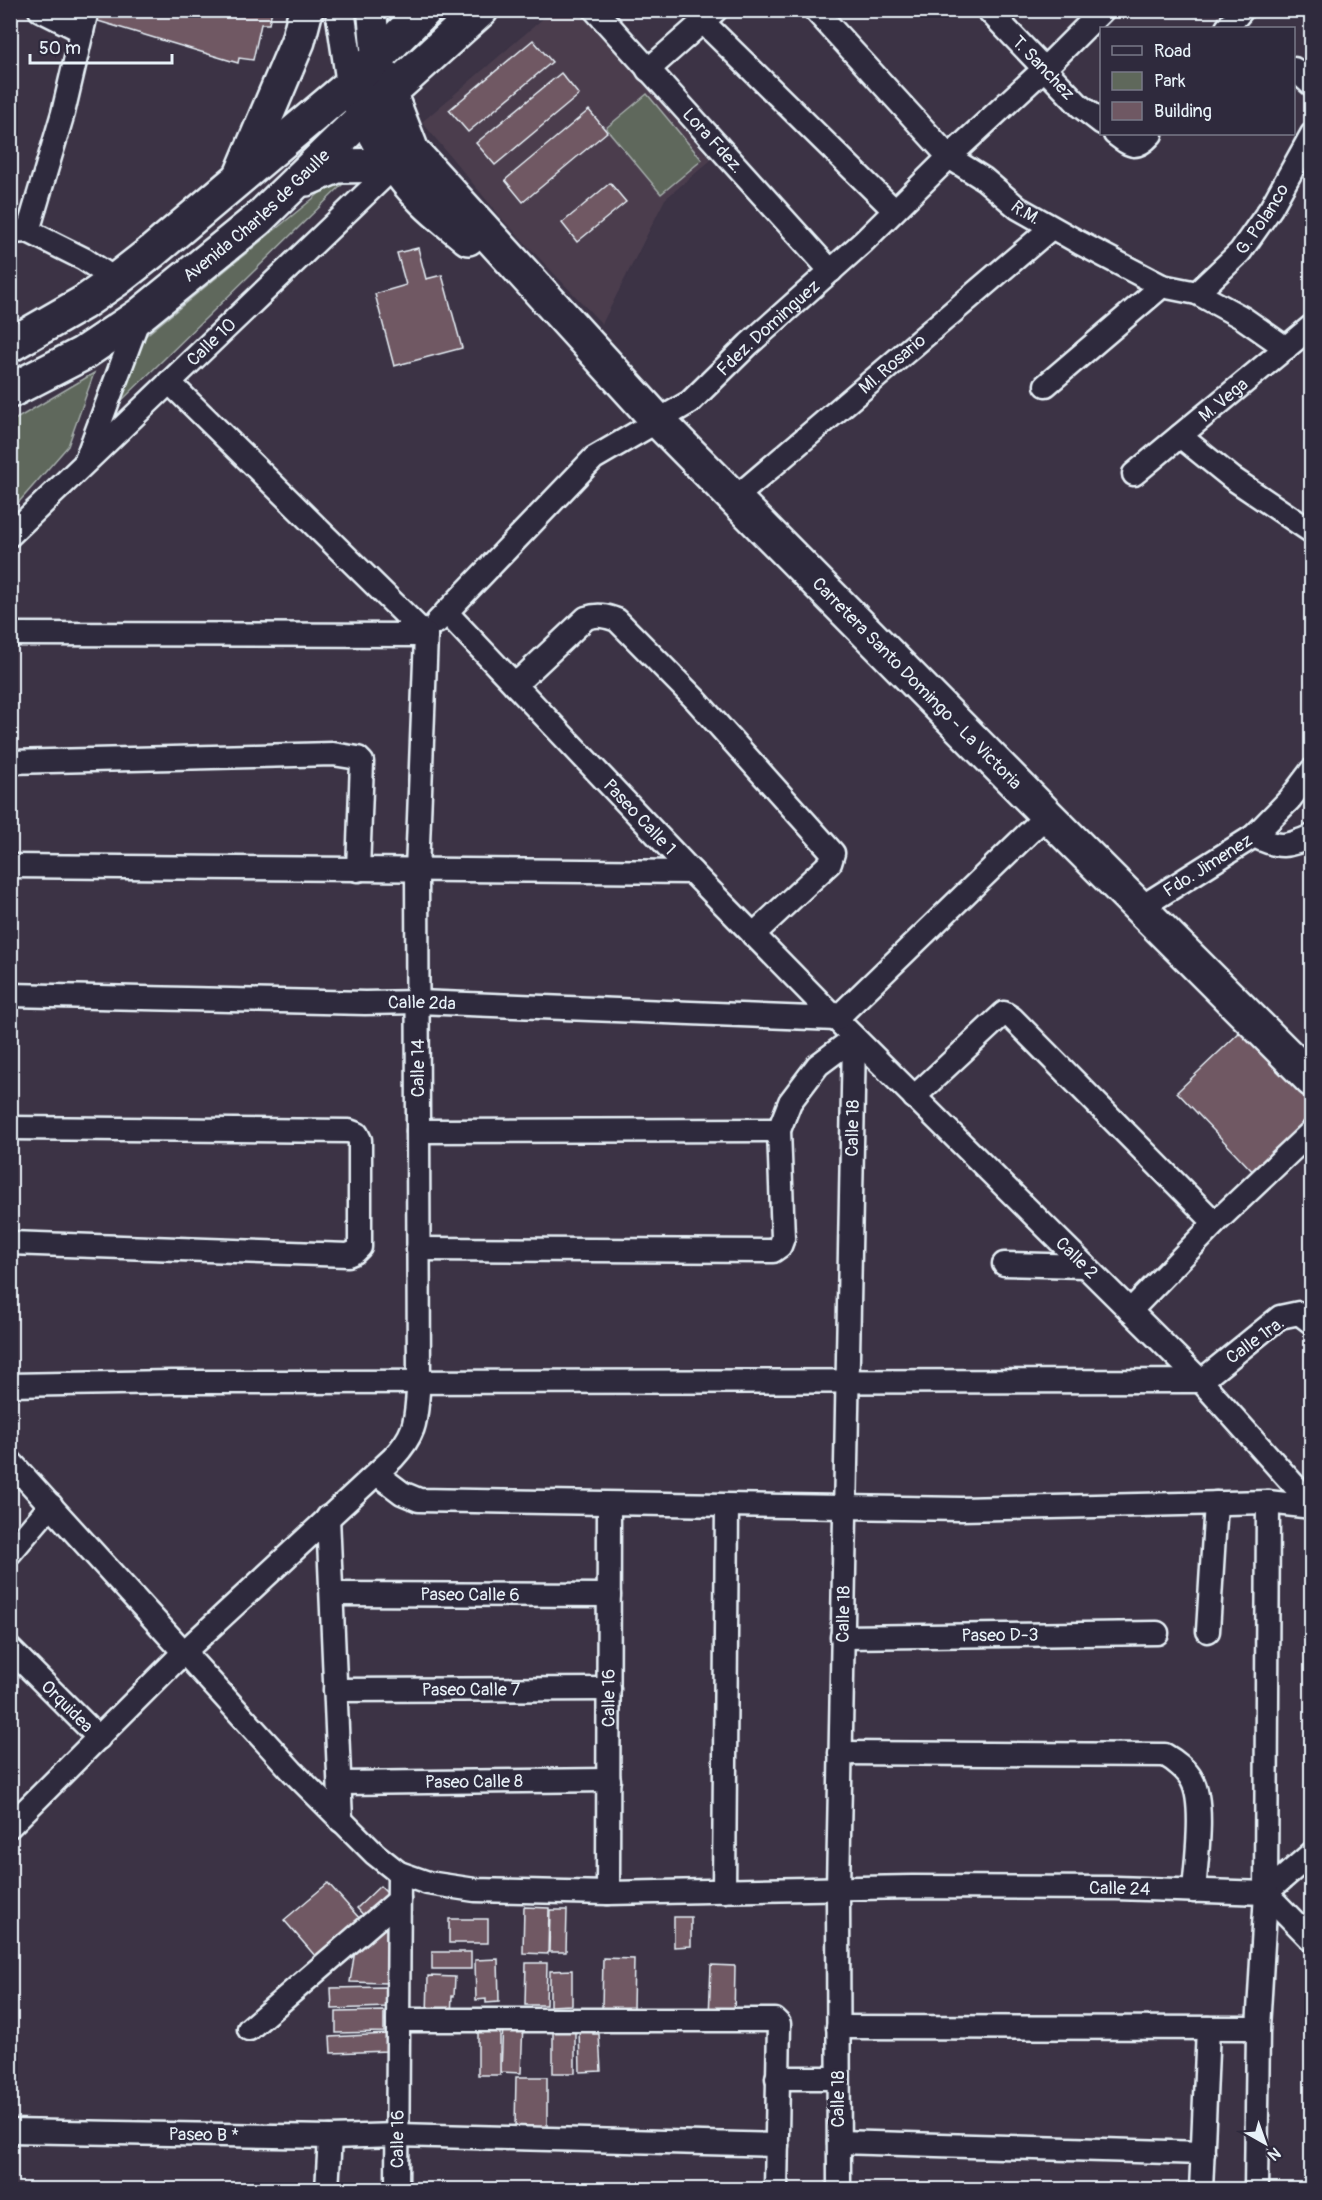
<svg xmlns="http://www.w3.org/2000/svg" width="1322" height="2200" viewBox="0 0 1322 2200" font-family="Pangolin,sans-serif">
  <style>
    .built { fill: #4b3e4e }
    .green { fill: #5f685b; stroke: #a4acaa; stroke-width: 1.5 }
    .building { fill: #6f5863; stroke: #e8f1f8; stroke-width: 1.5 }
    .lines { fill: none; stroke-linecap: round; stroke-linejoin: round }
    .minor-casing { stroke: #e8f1f8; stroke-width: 27 }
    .tertiary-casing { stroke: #e8f1f8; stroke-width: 33 }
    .secondary-casing { stroke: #e8f1f8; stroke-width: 38 }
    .primary-casing { stroke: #e8f1f8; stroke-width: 38 }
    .minor { stroke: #2f2a3d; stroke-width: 22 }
    .tertiary { stroke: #2f2a3d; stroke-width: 28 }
    .secondary { stroke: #2f2a3d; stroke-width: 33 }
    .primary { stroke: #2f2a3d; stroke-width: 33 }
    .labels { text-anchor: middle; stroke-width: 6; stroke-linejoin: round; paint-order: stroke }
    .street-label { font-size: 18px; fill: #e8f1f8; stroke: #2f2a3d }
  </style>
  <rect width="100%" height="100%" fill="#3c3345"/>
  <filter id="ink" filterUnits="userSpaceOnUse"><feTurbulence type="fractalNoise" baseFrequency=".0167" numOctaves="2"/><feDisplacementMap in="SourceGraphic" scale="12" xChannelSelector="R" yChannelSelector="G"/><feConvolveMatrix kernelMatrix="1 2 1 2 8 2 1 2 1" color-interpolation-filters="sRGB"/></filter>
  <g filter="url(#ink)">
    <polygon class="built" points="552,11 581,11 711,160 665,199 602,324 504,221 422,122"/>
    <g class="green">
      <polygon points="647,94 702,160 661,194 606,128"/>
      <polygon points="343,174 343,184 117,405 144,337"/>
      <polygon points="94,373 68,446 11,511 11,422"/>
    </g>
    <g class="building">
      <polygon points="101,10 272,10 269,24 261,24 253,60 239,58 238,63 98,21"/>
      <polygon points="533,40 552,62 468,132 449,110"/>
      <polygon points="561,73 579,95 495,165 476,143"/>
      <polygon points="589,110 607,132 523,202 505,180"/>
      <polygon points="610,183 626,202 577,242 562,223"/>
      <polygon points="418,248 426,279 442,275 462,348 394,366 375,294 406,285 397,253"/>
      <polygon points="1241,1031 1312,1105 1312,1127 1258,1177 1177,1092"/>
      <polygon points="328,1883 360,1919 316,1957 284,1920"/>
      <polygon points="380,1886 391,1897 367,1919 357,1908"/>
      <polygon points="524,1907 549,1908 548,1954 523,1953"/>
      <polygon points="550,1910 567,1910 566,1952 549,1952"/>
      <polygon points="674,1917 691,1917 691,1946 674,1947"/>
      <rect x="449" y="1919" width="39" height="24"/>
      <polygon points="391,1925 387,1983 350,1982 356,1944"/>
      <rect x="432" y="1952" width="39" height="17"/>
      <polygon points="603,1958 634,1959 633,2008 602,2008"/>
      <polygon points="498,1959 499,2002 486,2003 486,1999 476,2000 475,1960"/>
      <polygon points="526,1963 547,1963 546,2005 525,2005"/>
      <polygon points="711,1965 735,1966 734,2018 709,2018"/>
      <polygon points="572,1970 572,2005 550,2006 550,1971"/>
      <polygon points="428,1976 455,1977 454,1996 452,1996 451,2017 427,2017"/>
      <polygon points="386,1987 386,2007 332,2009 331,1988"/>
      <polygon points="384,2011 384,2032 336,2033 336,2012"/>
      <polygon points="503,2021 523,2022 521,2073 501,2072"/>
      <rect x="553" y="2021" width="22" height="52"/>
      <rect x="478" y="2022" width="22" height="53"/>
      <polygon points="593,2025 593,2034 599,2034 601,2071 580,2072 579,2026"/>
      <polygon points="388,2034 388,2051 331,2053 330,2037"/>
      <polygon points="516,2077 547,2077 547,2127 515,2127"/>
    </g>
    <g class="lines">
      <defs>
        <g id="minor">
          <polyline points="40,10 82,31"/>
          <path id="s1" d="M595 10 831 271"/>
          <path id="s2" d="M815 10 949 157 984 179 1018 208 1080 243 1162 286 1197 293 1243 318 1286 348"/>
          <path id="s3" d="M988 10 1080 106 1102 123"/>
          <polyline points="703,22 894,210"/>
          <polyline points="1227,28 1242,10"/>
          <polyline points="1294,69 1312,85"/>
          <polyline points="648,70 716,10"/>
          <path d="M1115 134C1131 146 1136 151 1151 134"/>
          <polyline points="28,231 63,113 87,10"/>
          <polyline points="10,232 28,231 84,259 116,280"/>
          <path id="s4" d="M1197 293 1240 252 1271 208 1312 134"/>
          <polyline points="169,382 426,635"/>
          <polyline points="1046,385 1162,286"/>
          <polyline points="1180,436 1232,478 1312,532"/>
          <polyline points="86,460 140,315"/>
          <path id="s5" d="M1134 474 1312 326"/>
          <path id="s6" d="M734 499 1051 228"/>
          <path id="s7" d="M10 535 399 162"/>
          <path id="s8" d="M446 612 692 872 836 1019 1201 1381 1312 1505"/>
          <path id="s9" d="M437 622 594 458 690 402 749 344 863 242 949 157 1044 69 1103 10"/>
          <polyline points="10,634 426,635"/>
          <path d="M515 685 586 618C598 614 606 616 617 620L695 699 833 853 830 863 753 935"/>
          <polyline points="10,762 333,754 358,758 362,762 358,870"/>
          <polyline points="1254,836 1290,799 1312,770"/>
          <polyline points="10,866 692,872"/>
          <path id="s10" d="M1140 908 1254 836C1280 849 1286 847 1312 836"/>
          <path id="s11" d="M10 995 365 1003 418 1002 836 1019"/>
          <polyline points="836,1019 1047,815"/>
          <polyline points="914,1097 1004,1013 1012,1018 1215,1223"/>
          <polyline points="10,1128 349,1131 357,1134 360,1140 360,1247 355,1252 348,1255 10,1243"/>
          <polyline points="418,1131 779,1130"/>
          <polyline points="418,1249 773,1251 780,1246 783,1238 779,1130 790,1102 818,1065 854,1038"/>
          <polyline points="1004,1264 1085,1266"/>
          <polyline points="1130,1311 1215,1223 1312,1131"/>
          <polyline points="10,1385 171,1382 1201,1381 1280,1317 1299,1313 1312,1323"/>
          <path id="s12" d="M10 1461 292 1771 375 1854 399 1873 428 1883 475 1890 608 1893 912 1887 1116 1888 1266 1893 1312 1853"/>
          <polyline points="377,1474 402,1493 419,1500 961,1509 1268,1502 1312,1507"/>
          <polyline points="328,1517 341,1821"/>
          <polyline points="10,1553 51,1505"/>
          <path id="s13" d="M332 1594 609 1595"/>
          <polyline points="1208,1631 1216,1503"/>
          <path id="s14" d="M842 1637 1157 1633"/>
          <path id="s15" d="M10 1649 99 1738"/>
          <path id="s16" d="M335 1690 609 1689"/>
          <path d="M840 1753 1165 1755C1174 1760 1187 1770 1192 1780 1205 1803 1196 1863 1194 1891"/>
          <path id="s17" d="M340 1783 609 1780"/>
          <path d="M10 1826 184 1652 393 1458C419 1430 415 1418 419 1382L417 871 426 635"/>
          <polyline points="724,1891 727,1506"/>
          <path id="s18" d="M608 1893 609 1504"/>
          <polyline points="1266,1893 1312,1940"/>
          <polyline points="398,2020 775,2020 779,2024 776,2190"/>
          <polyline points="838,2027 1258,2028"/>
          <polyline points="249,2029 399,1900"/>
          <polyline points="777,2078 838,2078"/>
          <path id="s19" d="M10 2131 330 2137 398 2135 777 2145"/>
          <polyline points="839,2142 1203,2153"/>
          <polyline points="327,2190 330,2137"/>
          <path id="s20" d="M397 2190 399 1873"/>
          <path id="s21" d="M839 2190 838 1889 854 1038"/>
          <polyline points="1201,2190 1208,2028"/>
          <polyline points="1256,2190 1258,2028 1266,1893 1268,1502"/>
        </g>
        <g id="tertiary">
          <polyline points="340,10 351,84"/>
          <polyline points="372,10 376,59"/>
        </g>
        <g id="secondary">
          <path id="s22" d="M380 69 412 151 659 422 1047 815 1312 1080"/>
          <path d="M354 91C371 130 394 171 425 201 438 214 454 226 468 238"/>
        </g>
        <g id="primary">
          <polyline points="242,173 298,41 306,10"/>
          <polyline points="306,179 337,166 395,165"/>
          <polyline points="10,345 83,303 116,280 153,251 351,84 425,10"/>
          <path id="s23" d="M10 391 82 354 140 315 257 220 365 115 481 10"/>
        </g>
      </defs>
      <use href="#minor" class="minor-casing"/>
      <use href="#tertiary" class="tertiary-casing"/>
      <use href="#secondary" class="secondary-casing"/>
      <use href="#primary" class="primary-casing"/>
      <use href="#minor" class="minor"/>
      <use href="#tertiary" class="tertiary"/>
      <use href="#secondary" class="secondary"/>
      <use href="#primary" class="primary"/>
    </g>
  </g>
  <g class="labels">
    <g class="street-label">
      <text dy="6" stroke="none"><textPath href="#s3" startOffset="80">T. Sanchez</textPath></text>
      <text dy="6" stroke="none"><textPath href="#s1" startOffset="176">Lora Fdez.</textPath></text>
      <text dy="6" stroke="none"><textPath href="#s2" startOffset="294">R.M.</textPath></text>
      <text dy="6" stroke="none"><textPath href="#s23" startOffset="304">Avenida Charles de Gaulle</textPath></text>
      <text dy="6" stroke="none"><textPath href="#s4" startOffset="99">G. Polanco</textPath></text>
      <text dy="6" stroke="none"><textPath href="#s9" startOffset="446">Fdez. Dominguez</textPath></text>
      <text dy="6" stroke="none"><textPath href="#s7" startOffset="279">Calle 10</textPath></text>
      <text dy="6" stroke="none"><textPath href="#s6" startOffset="208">Ml. Rosario</textPath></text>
      <text dy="6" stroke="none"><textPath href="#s5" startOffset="116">M. Vega</textPath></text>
      <text dy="6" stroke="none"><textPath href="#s22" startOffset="822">Carretera Santo Domingo - La Victoria</textPath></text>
      <text dy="6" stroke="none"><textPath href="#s8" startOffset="282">Paseo Calle 1</textPath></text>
      <text dy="6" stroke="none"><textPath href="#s10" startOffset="80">Fdo. Jimenez</textPath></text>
      <text dy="6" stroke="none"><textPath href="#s11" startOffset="412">Calle 2da</textPath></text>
      <text transform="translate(418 1068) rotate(-90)" y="6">Calle 14</text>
      <text dy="6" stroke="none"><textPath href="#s21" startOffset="1062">Calle 18</textPath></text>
      <text dy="6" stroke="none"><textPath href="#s8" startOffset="903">Calle 2</textPath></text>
      <text transform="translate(1255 1340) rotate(-36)" y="6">Calle 1ra.</text>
      <text dy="6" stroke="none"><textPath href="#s13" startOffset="138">Paseo Calle 6</textPath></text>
      <text dy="6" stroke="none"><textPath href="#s21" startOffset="576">Calle 18</textPath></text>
      <text dy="6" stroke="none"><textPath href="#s14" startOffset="158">Paseo D-3</textPath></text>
      <text dy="6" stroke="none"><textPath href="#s16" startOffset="136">Paseo Calle 7</textPath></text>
      <text dy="6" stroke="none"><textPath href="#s18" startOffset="195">Calle 16</textPath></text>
      <text dy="6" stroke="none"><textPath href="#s15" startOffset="81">Orquidea</textPath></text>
      <text dy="6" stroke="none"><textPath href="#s17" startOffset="134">Paseo Calle 8</textPath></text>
      <text dy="6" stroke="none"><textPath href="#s12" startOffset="1290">Calle 24</textPath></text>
      <text transform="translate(838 2099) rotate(-90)" y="6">Calle 18</text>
      <text dy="6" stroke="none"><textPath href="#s19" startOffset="194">Paseo B *</textPath></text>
      <text dy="6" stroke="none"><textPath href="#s20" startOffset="51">Calle 16</textPath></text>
    </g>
  </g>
  <rect width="1322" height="2200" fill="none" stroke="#2f2a3d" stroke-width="36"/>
  <rect x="18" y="18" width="1286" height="2164" fill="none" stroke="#e8f1f8" stroke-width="2" filter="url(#ink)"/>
  <rect x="1100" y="27" width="195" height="108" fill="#2f2a3d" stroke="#797a88" stroke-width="1.5"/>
  <rect x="1112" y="46" width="30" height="9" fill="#2f2a3d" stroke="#797a88" stroke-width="1.5"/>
  <text x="1154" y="57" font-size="18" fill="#e8f1f8">Road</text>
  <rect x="1112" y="72" width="30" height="18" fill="#5f685b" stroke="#797a88" stroke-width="1.5"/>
  <text x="1154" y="87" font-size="18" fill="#e8f1f8">Park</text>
  <rect x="1112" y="102" width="30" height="18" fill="#6f5863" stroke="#797a88" stroke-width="1.5"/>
  <text x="1154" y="117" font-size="18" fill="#e8f1f8">Building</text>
  <g transform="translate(1265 2143) rotate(140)" stroke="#2f2a3d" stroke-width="4.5" paint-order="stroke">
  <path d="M0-4.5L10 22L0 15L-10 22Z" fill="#e8f1f8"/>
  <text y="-9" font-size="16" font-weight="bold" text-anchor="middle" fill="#e8f1f8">N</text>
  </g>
  <path d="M30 54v9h142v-9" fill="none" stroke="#e8f1f8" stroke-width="3"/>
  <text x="39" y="54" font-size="18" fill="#e8f1f8" stroke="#2f2a3d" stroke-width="4.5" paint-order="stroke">50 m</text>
</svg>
